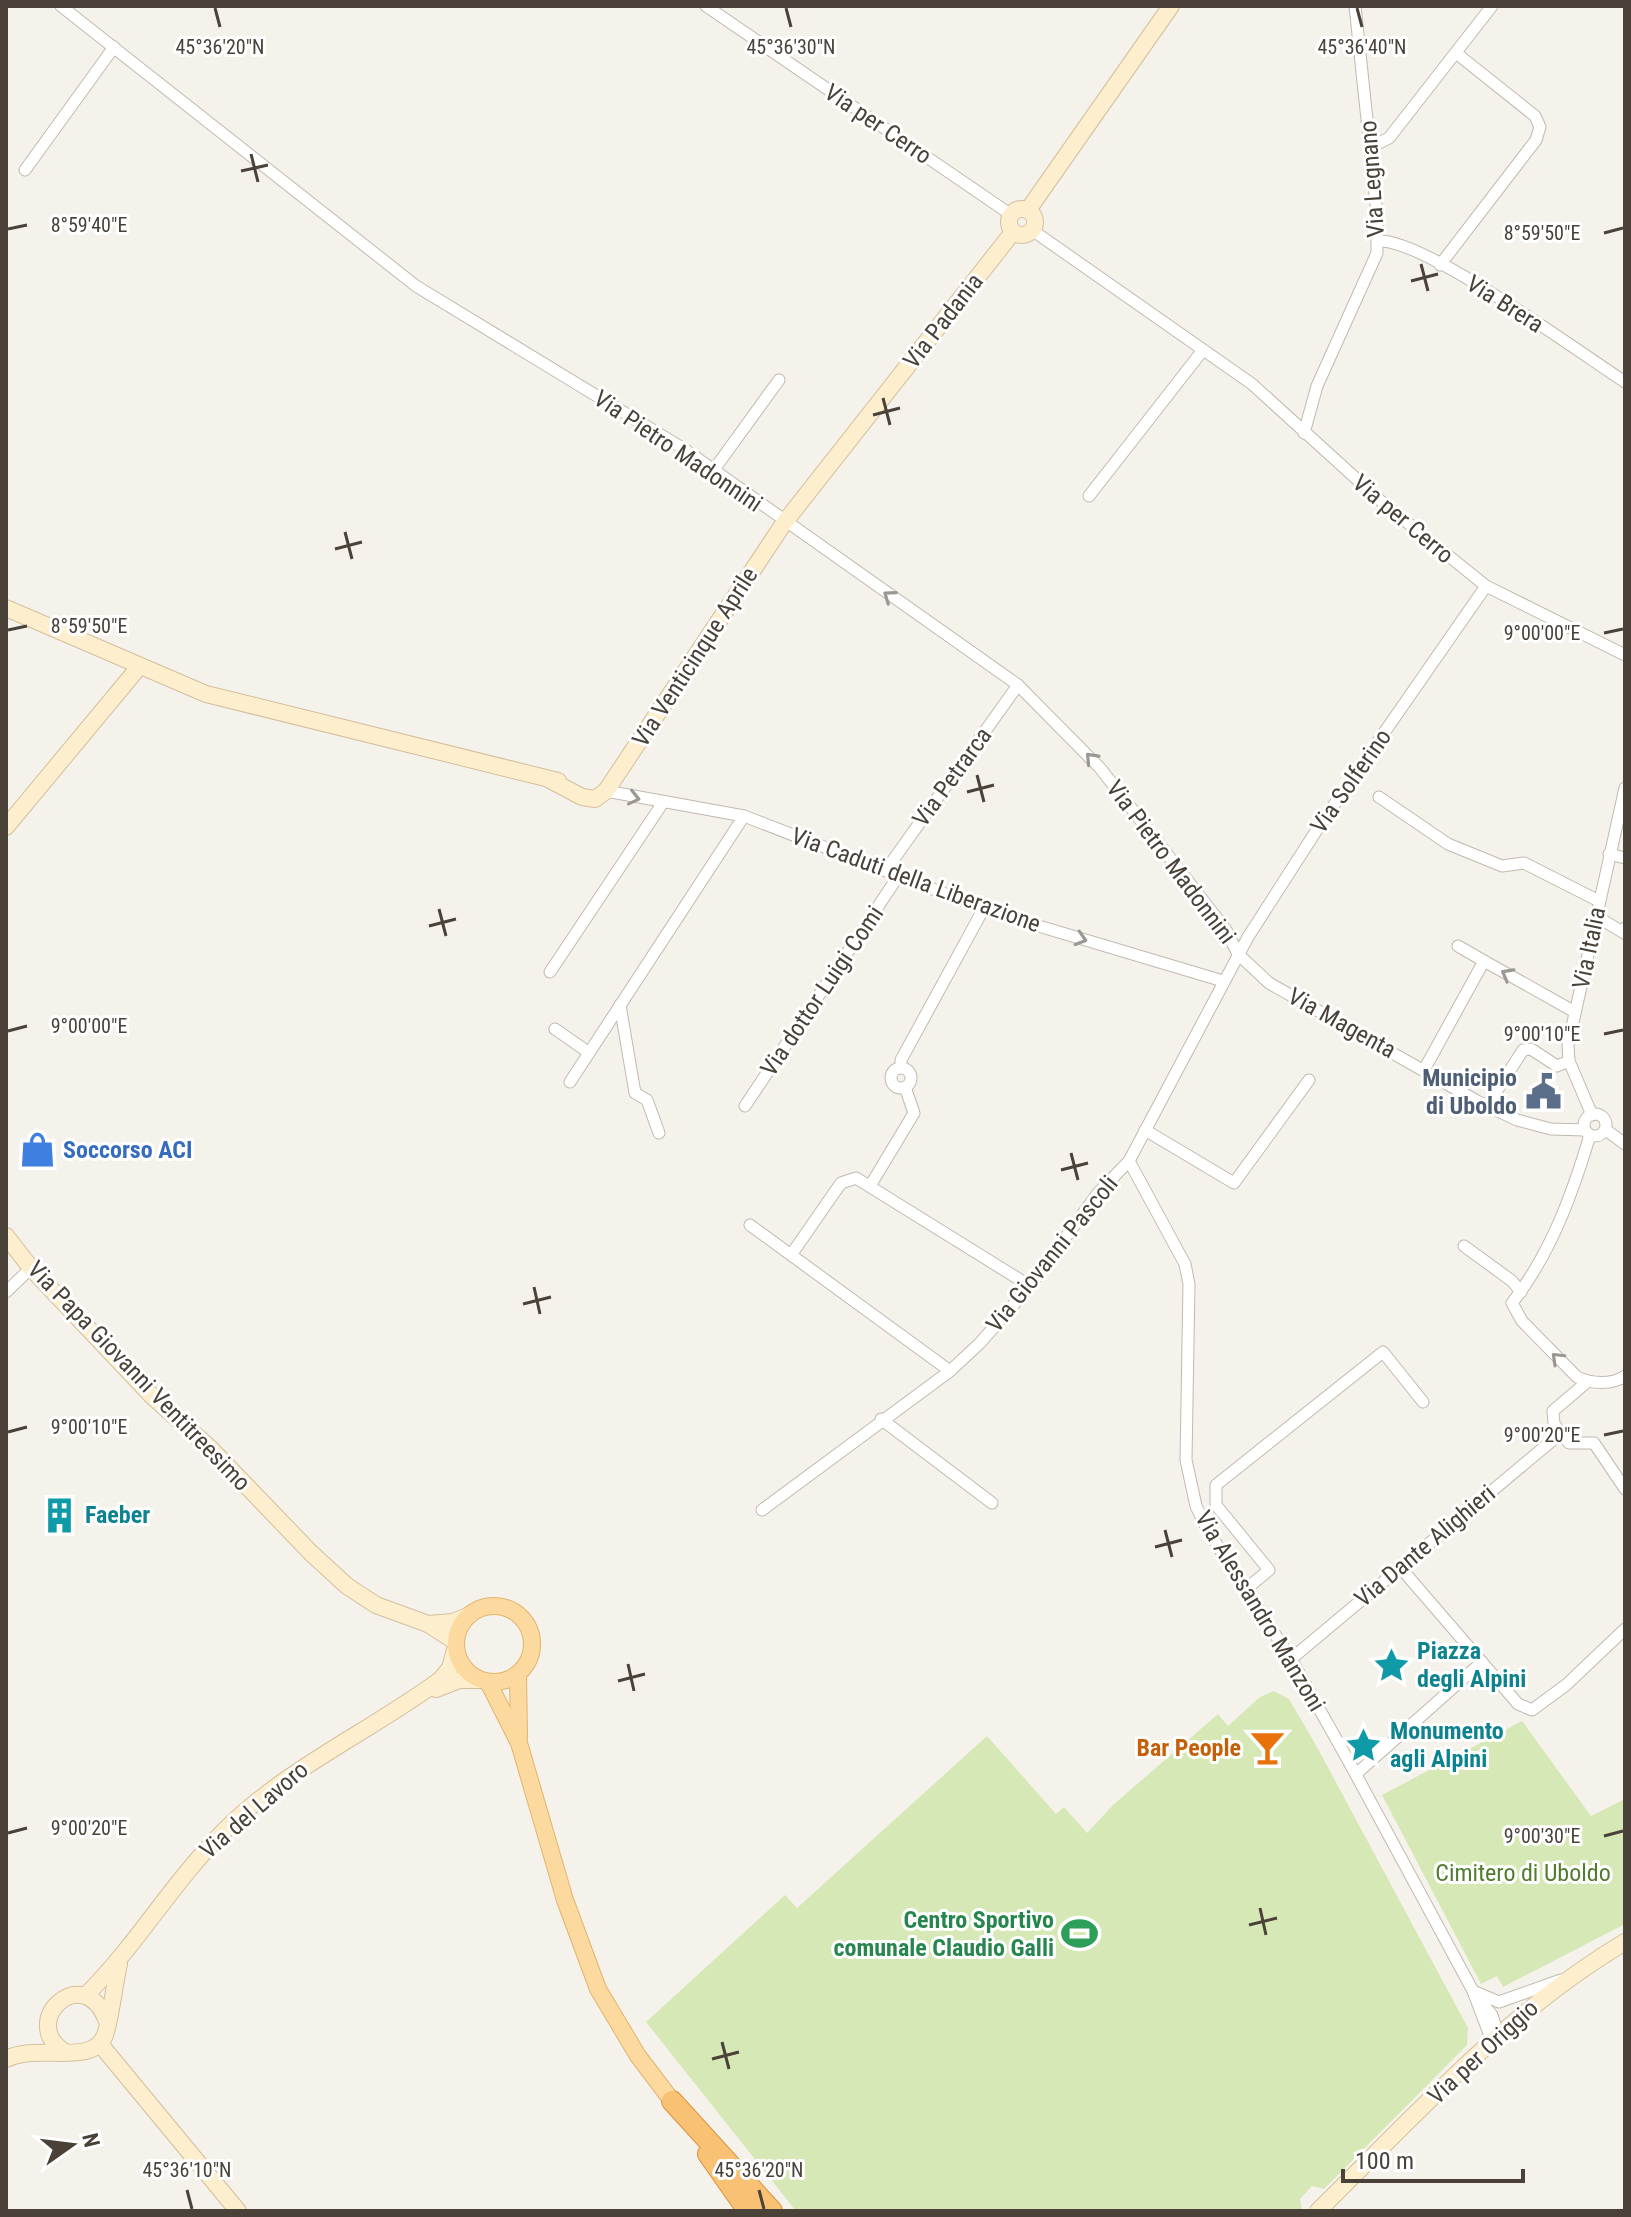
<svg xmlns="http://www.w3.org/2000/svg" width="1631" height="2217" viewBox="0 0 1631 2217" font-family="'Roboto Condensed',sans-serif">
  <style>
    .green { fill: #d6e8b6 }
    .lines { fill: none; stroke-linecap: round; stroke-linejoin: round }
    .street-casing { stroke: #c1b9ae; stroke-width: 13 }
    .secondary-casing { stroke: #d3c09d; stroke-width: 18 }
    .primary-casing { stroke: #e1b56e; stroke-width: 18 }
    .highway-casing { stroke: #d99441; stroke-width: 22 }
    .street { stroke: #fff; stroke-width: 11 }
    .secondary { stroke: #fdeece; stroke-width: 16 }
    .primary { stroke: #fbd99f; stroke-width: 16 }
    .highway { stroke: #f9c173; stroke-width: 20 }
    .oneway { stroke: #9b9792 }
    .ticks { fill: none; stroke: #4a4239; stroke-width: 3 }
    .labels { text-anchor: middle; stroke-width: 6; stroke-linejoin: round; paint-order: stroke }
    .street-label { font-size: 24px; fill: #4a4239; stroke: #fff }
    .service-label { font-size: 24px; font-weight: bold; fill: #4e5e75; stroke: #fff; text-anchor: end }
    .shop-label { font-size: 24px; font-weight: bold; fill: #366cbe; stroke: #fff; text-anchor: start }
    .culture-label { font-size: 24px; font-weight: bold; fill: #0d838f; stroke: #fff; text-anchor: start }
    .food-label { font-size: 24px; font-weight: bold; fill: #c56008; stroke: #fff; text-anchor: end }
    .park-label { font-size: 24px; fill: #517b2d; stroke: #fff }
    .leisure-label { font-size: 24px; font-weight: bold; fill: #27864d; stroke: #fff; text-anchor: end }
    .ticks-label { font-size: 20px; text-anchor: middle; fill: #4a4239; stroke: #fff; stroke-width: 6; stroke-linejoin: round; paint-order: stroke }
  </style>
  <rect width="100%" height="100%" fill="#f5f2ec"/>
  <g class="green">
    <polygon points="1274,1691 1289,1699 1317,1747 1468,2028 1467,2045 1324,2189 1312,2186 1300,2199 1302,2211 796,2211 646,2022 785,1895 797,1908 987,1736 1056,1814 1064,1807 1087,1833 1113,1805 1218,1714 1228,1726 1260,1697"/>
    <polygon points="1522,1721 1591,1816 1625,1799 1625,1924 1503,1987 1497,1976 1481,1984 1382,1795"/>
  </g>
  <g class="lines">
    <defs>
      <g id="street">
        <polyline points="61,6 416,286 684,449 1018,685 1100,768 1226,930 1238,954 1269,983 1477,1101 1517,1120 1551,1129 1585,1130"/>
        <polyline points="706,6 1010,214"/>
        <polyline points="1371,147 1389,138 1492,6"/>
        <polyline points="25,170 114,47"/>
        <polyline points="1032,230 1252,384 1383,503 1486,586 1625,655"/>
        <path d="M1378 241C1422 237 1580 353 1625 382"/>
        <polyline points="1440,265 1536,140 1540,127 1535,116 1456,53"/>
        <polyline points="1304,433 1317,386 1377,253 1377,214 1355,6"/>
        <polyline points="713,471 779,380"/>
        <polyline points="1089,496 1203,350"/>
        <polyline points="606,791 744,816 992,912 1223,981"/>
        <polyline points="1379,797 1448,844 1502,866 1524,863 1599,901"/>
        <polyline points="1609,854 1625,858"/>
        <polyline points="886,870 1018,685"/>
        <polyline points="1596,916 1624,933 1625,928"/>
        <polyline points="1458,946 1484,961"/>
        <polyline points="550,972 662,804"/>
        <polyline points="620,1005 635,1093 647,1100 659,1133"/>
        <polyline points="555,1029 588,1052"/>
        <polyline points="901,1068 901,1060 984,908"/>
        <polyline points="1425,1068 1484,961 1575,1012"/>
        <circle cx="901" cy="1078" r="10"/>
        <polyline points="570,1082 744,816"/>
        <polyline points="745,1106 899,875"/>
        <polyline points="1487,1106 1523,1050 1531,1049 1557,1066 1569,1061"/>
        <circle cx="1595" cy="1125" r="11"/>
        <polyline points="1592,1115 1569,1061 1568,1045 1625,788"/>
        <polyline points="1145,1130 1234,1183 1309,1080"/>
        <polyline points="1606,1130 1625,1144"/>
        <path d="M1590 1135C1572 1195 1551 1253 1512 1303L1522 1321 1577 1377C1591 1384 1612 1385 1625 1376"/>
        <polyline points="1129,1161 1185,1264 1189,1284 1186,1460 1196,1506 1208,1531 1291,1659 1348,1760 1473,1991 1492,2041"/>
        <polyline points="870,1186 914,1113 905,1087"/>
        <polyline points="750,1225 950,1371"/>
        <polyline points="1464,1246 1512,1281 1521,1292"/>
        <polyline points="791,1255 841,1183 856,1178 1030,1286"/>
        <polyline points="6,1292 31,1268"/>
        <polyline points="1587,1382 1553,1411 1554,1424 1569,1443 1594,1443 1625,1489"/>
        <polyline points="881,1419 992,1503"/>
        <polyline points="762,1510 950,1371 980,1343 1030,1286 1098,1193 1129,1161 1248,937 1320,825 1486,586"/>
        <polyline points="1399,1566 1518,1704 1532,1710 1566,1685 1625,1629"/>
        <polyline points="1246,1589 1269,1570 1216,1505 1216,1485 1383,1352 1423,1402"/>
        <polyline points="1291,1659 1560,1434"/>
        <polyline points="1356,1774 1482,1662"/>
        <polyline points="1473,1991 1499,2002 1561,1980"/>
        <polyline points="1478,1998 1492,2015 1498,2035"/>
      </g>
      <g id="secondary">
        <circle cx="1022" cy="222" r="13"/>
        <polyline points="1028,210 1171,6"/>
        <polyline points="6,608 206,694 558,781"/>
        <polyline points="550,780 582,797 595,799 606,791 784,523 1013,232"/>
        <polyline points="6,827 139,667"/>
        <polyline points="6,1236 31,1268 152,1396 211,1449 311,1553 347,1586 376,1605 428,1624"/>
        <polyline points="456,1642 428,1624 453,1622 470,1615"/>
        <polyline points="436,1689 459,1680 480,1680"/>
        <path d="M85 1996C137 1945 173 1881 226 1829 289 1767 369 1732 440 1680L450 1668 456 1646"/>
        <polyline points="100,2044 238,2211"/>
        <path d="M65 2052C17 2022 83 1961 106 2019"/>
        <path d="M6 2059C39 2042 96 2069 106 2032 112 2010 114 1986 119 1964"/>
        <path d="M1318 2211C1415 2116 1507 2012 1625 1942"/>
      </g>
      <g id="primary">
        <circle cx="494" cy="1644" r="38"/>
        <polyline points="518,1674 519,1737"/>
        <polyline points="488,1682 519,1743 565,1900 598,1989 638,2056 679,2110"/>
      </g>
      <g id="highway">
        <polyline points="672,2101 772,2211"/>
        <polyline points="708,2154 748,2211"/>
      </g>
    </defs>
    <use href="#street" class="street-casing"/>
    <use href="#secondary" class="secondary-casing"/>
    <use href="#primary" class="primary-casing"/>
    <use href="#highway" class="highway-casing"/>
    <use href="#street" class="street"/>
    <use href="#secondary" class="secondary"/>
    <use href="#primary" class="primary"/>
    <use href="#highway" class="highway"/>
  </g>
  <defs><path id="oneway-chevron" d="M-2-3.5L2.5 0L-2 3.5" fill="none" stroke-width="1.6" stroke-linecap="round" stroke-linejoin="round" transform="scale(2)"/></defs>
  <g class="oneway">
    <use href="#oneway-chevron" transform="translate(889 596) rotate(-145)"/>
    <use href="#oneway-chevron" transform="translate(1091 758) rotate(-133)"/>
    <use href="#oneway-chevron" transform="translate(634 798) rotate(13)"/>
    <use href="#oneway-chevron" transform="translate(1081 939) rotate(17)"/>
    <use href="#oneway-chevron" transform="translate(1507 974) rotate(-151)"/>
    <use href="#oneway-chevron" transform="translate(1557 1358) rotate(-136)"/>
  </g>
  <path class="ticks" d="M215 8 220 27M786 8 791 27M1357 8 1362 27M251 154 258 182M241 171 268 165M8 229 27 225M1604 233 1623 228M1421 264 1428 291M1411 281 1438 274M883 398 890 425M873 415 900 408M345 532 352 559M335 549 362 542M8 630 27 626M1604 633 1623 629M977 775 984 802M967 792 994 785M439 909 446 936M429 926 456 919M8 1031 27 1026M1604 1034 1623 1030M1071 1153 1078 1180M1061 1170 1088 1163M534 1287 540 1314M523 1304 551 1297M8 1432 27 1427M1604 1435 1623 1431M1165 1530 1172 1557M1155 1547 1182 1540M628 1664 634 1691M618 1681 645 1674M8 1833 27 1828M1604 1836 1623 1831M1260 1908 1266 1935M1249 1925 1277 1918M722 2042 729 2069M712 2059 739 2052M187 2190 192 2209M759 2190 764 2209"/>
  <defs>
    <symbol id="civic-bare" viewBox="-9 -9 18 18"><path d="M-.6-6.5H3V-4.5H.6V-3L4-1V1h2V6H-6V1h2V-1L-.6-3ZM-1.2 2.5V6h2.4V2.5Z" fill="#5c6f8a" stroke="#fff" stroke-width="2.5" paint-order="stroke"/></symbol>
    <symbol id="shop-bare" viewBox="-9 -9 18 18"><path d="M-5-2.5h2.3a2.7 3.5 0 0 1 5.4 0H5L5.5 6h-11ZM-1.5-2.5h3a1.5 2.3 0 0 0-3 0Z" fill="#3f7fe0" stroke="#fff" stroke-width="2.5" paint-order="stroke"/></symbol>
    <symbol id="building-bare" viewBox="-9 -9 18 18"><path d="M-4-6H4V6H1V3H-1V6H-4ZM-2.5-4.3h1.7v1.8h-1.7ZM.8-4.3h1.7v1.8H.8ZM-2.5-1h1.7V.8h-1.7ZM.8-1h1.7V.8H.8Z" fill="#0f9aa8" stroke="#fff" stroke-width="2.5" paint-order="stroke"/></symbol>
    <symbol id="sight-bare" viewBox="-9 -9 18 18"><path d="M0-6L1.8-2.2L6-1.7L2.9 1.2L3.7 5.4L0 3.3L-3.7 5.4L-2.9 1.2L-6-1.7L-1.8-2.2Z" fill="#0f9aa8" stroke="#fff" stroke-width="2.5" paint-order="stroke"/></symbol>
    <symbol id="bar-bare" viewBox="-9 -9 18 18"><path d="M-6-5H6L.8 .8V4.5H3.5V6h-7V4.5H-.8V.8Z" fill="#e8710a" stroke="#fff" stroke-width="2.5" paint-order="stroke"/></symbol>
    <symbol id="stadium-bare" viewBox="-9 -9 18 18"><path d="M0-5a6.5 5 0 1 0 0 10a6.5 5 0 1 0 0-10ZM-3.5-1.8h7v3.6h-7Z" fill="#2e9e5b" stroke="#fff" stroke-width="2.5" paint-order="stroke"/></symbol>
  </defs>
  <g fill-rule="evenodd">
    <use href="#civic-bare" x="1518" y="1066" width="51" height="51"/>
    <use href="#shop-bare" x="12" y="1124" width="51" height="51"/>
    <use href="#building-bare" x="34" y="1490" width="51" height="51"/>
    <use href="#sight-bare" x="1366" y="1640" width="51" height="51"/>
    <use href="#sight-bare" x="1338" y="1720" width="51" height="51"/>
    <use href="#bar-bare" x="1242" y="1722" width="51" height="51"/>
    <use href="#stadium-bare" x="1054" y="1908" width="51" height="51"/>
  </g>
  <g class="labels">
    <g class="street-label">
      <text transform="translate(878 124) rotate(34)" y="8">Via per Cerro</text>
      <text transform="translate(1372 179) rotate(-94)" y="8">Via Legnano</text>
      <text transform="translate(1505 304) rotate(32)" y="8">Via Brera</text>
      <text transform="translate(943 321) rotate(-52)" y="8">Via Padania</text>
      <text transform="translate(678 451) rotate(34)" y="8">Via Pietro Madonnini</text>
      <text transform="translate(1403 519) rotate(40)" y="8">Via per Cerro</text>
      <text transform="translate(695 657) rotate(-57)" y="8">Via Venticinque Aprile</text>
      <text transform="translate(952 777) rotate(-54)" y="8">Via Petrarca</text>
      <text transform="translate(1351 781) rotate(-55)" y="8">Via Solferino</text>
      <text transform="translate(1171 862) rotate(53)" y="8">Via Pietro Madonnini</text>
      <text transform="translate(916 880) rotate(20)" y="8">Via Caduti della Liberazione</text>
      <text transform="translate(1589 948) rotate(-78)" y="8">Via Italia</text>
      <text transform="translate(822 991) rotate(-56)" y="8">Via dottor Luigi Comi</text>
      <text transform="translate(1342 1023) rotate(29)" y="8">Via Magenta</text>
      <text transform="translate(1052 1254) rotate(-51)" y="8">Via Giovanni Pascoli</text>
      <text transform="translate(139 1376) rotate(46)" y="8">Via Papa Giovanni Ventitreesimo</text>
      <text transform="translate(1425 1546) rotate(-40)" y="8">Via Dante Alighieri</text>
      <text transform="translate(1260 1611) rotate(59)" y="8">Via Alessandro Manzoni</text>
      <text transform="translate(254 1810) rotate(-41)" y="8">Via del Lavoro</text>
      <text transform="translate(1483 2052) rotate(-43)" y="8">Via per Origgio</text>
    </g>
    <g class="service-label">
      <text x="1517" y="1086">Municipio<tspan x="1517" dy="28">di Uboldo</tspan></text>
    </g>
    <g class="shop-label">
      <text x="63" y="1158">Soccorso ACI</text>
    </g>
    <g class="culture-label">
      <text x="85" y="1523">Faeber</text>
      <text x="1417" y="1659">Piazza<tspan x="1417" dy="28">degli Alpini</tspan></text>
      <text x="1390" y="1739">Monumento<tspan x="1390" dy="28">agli Alpini</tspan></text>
    </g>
    <g class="food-label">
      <text x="1241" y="1756">Bar People</text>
    </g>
    <g class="park-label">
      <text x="1523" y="1881">Cimitero di Uboldo</text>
    </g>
    <g class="leisure-label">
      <text x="1054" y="1928">Centro Sportivo<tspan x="1054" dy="28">comunale Claudio Galli</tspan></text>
    </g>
  </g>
  <g class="ticks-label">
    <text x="220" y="54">45°36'20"N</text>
    <text x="791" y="54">45°36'30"N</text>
    <text x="1362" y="54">45°36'40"N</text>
    <text x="89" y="232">8°59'40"E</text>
    <text x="1542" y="240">8°59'50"E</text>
    <text x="89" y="633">8°59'50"E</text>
    <text x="1542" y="640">9°00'00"E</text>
    <text x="89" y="1033">9°00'00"E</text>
    <text x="1542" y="1041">9°00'10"E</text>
    <text x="89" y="1434">9°00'10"E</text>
    <text x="1542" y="1442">9°00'20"E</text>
    <text x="89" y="1835">9°00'20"E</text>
    <text x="1542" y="1843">9°00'30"E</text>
    <text x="187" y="2177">45°36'10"N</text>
    <text x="759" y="2177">45°36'20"N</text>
  </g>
  <rect width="1631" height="2217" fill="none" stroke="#4a4239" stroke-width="16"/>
  <g transform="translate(72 2145) rotate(76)" stroke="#ffffff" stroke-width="6" paint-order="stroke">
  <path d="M0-6L14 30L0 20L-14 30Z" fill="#4a4239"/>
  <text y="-12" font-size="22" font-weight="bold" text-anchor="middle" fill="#4a4239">N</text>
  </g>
  <path d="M1343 2169v12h180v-12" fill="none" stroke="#4a4239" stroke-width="4"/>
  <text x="1355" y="2169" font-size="24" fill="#4a4239" stroke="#ffffff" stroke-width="6" paint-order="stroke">100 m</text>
</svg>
